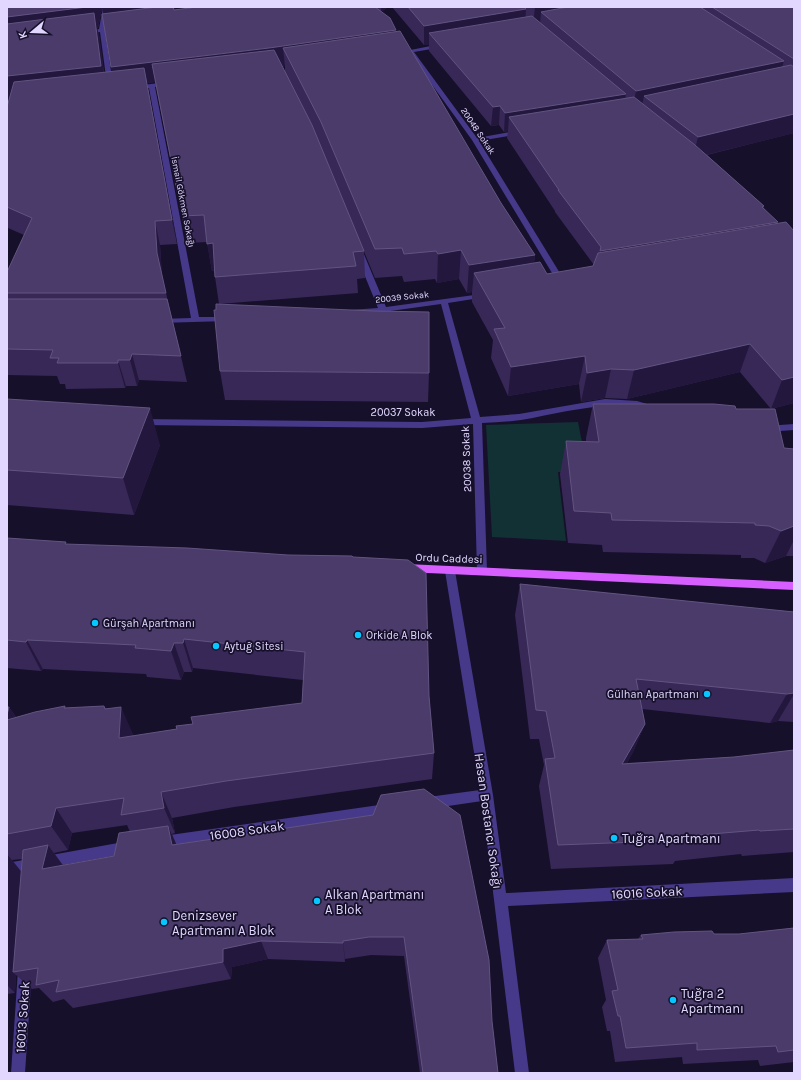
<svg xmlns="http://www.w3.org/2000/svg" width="801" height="1080" viewBox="0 0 801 1080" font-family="Karla,sans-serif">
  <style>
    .green { fill: #123134 }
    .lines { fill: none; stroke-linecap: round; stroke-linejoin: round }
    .minor { fill: #46398a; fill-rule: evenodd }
    .major { fill: #d75fff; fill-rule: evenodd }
    .wall { fill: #382858; fill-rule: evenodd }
    .shaded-wall { fill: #23173e }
    .building { fill: #4a3b6a; stroke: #625481 }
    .poi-dot { fill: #04c8ff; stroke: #17102a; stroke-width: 1.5 }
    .labels { text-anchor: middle; stroke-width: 3.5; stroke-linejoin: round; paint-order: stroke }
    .far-street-label { font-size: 9px; fill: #e2d8ff; stroke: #17102a }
    .street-label { font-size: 11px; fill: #e2d8ff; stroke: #17102a }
    .poi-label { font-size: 11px; fill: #e2d8ff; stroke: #17102a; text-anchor: start }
    .near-street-label { font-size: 13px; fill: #e2d8ff; stroke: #17102a }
    .near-poi-label { font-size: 13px; fill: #e2d8ff; stroke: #17102a; text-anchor: start }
  </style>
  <rect width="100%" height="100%" fill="#17102a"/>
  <polygon class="green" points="578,422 588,472 558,472 566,541 492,537 486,425"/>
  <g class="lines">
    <g class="minor">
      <polygon points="103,7 109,7 105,28 118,26 121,28 105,32 113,84 110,86 107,84 100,32 84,35 81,33 99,29"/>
      <polygon points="441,44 444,46 443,47 414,52 477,138 521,130 524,132 521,134 479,141 566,283 565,285 559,285 558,283 472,140 409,53 398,55 395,53"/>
      <polygon points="168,82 171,84 170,85 155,87 199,317 230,317 231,319 227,321 159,323 155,321 159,319 191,318 149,88 134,90 131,88 134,86"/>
      <path d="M356 250H362L363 252 386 307 489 293V297H486L448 303 480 417 519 414 605 399 637 401 654 406 655 408 651 411C607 399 565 412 521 420 508 422 495 422 482 423L487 571 486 574H478L477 571 473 424 422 428 140 425 136 422 140 419 422 422 471 418 441 304 383 312 346 314 345 312 349 310 378 308 355 252Z"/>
      <polygon points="794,424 794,430 766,432 761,429 766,426"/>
      <polygon points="450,567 454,568 455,571 493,795 506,893 794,878 794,892 508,906 529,1073 515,1073 482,801 428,809 424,807 422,803 424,799 428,797 480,790 445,571 446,568"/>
      <polygon points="386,804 390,806 392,810 390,814 386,816 163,848 159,846 157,842 159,838 163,836"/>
      <polygon points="129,841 133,843 135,847 133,851 129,853 7,875 7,863"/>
      <polygon points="25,963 30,965 32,970 25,1073 11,1073 18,970 20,965"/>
    </g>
    <polygon class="major" points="406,564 794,582 794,590 406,572 402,571 401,568 402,565"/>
  </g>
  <g class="wall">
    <path d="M7 7H175V10L197 7H388L381 12 396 31 501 203 535 255 534 263 547 274 593 266 594 265 555 212V211L507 138 508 131 504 132 499 125 491 126 429 51V45H424L392 7H794V133L707 155 764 206V208L777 224 794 231V403L771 409 740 372 627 399 605 398 581 402 579 384 508 396 491 358 493 340 472 302V292L467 293 459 279 437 283 435 279 404 282 402 276 375 278 319 143 364 251 365 278 357 279 358 293 219 304 215 277 214 271H212L207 242 187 243 155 82 147 83 177 244 160 245 162 276 187 382 139 380 137 386H126L125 388 66 389 65 384H60L57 376 7 375V272L24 235 8 228 7 230ZM102 8 112 72H104L99 35 97 28H98ZM285 66V72L282 67Z"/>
    <polygon points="220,371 429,373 428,402 225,400"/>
    <polygon points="7,399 160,445 134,515 7,505"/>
    <polygon points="593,404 736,409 784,448 794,449 794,556 786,556 765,563 754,558 741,558 741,555 603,552 602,545 568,543 560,474 566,441 586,442 586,438"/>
    <path d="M7 538 66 544 429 696 434 753 432 779 234 807 172 818 175 833 172 834 176 844 247 834 373 815 492 1021 498 1073H420L404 956 371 955 345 959V962L268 959 232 967 231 979 73 1008 64 999 53 1002 39 988 32 989 16 975 15 993 7 994V707H9L16 717 65 706 66 708H106L133 734V736L177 729 193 724 302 703 303 680 193 668 192 672H184L181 680 147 677 146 674 43 669 41 671 7 668ZM127 825 130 832 114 856 63 865 54 853 68 850 72 833ZM22 859 21 871 12 860Z"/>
    <polygon points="520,584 794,612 794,722 778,721 770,723 642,709 645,724 633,752 627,763 734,757 794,750 794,852 742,856 741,854 675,861 673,864 551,869 539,786 544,765 539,739 530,739 515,615"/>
    <polygon points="794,928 794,1062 760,1066 758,1060 683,1064 682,1057 615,1062 610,1031 607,1031 602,1007 606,1000 598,958 607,940 638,939 641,935 739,934"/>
  </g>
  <g class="shaded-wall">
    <polygon points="87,7 175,7 176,18 107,27 102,8 98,28 97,28 99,35 106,89 9,99 11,105 7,122 7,17"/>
    <polygon points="381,7 388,7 381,12"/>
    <polygon points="535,7 631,7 541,12 540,25 533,26"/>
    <polygon points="526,9 525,28 429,33 429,45 424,45 424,26"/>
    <polygon points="396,30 396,50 283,48 285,66 147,83 177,244 172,220 115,87 111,67"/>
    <polygon points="784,61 778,81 644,96 641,110 632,111 636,91"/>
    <polygon points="626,94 623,113 509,117 508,131 504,132 505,113"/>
    <polygon points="500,106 499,125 491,126 493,107"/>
    <polygon points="794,114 794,133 693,158 698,137"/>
    <polygon points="764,206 758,225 778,222 770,245 595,273 600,251"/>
    <polygon points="155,221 160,245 162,277 157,253"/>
    <polygon points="213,243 218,270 212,271 207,244"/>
    <polygon points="461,250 459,279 437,283 438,254"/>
    <polygon points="535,255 531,283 474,273 472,292 467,293 469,265"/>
    <polygon points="750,344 740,372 627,399 634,370"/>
    <polygon points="132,354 139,380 137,386 130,360"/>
    <polygon points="585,356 579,384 508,396 511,367"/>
    <polygon points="118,360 126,386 125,388 118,363"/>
    <polygon points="611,369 605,398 581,402 587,373"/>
    <polygon points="794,377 794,403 771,409 782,380"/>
    <polygon points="150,408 160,445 134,515 123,478"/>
    <polygon points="794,526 794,540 786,556 765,563 781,531"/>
    <polygon points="184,639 193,668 192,672 183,643"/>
    <polygon points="27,640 43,669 41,671 26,642"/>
    <polygon points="174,643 184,672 181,680 171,651"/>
    <polygon points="794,693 794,694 778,721 770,723 787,694"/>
    <polygon points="9,707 27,734 7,722 7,715"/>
    <polygon points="121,707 133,734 131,765 119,738"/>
    <polygon points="645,724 633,752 612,791 622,764"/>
    <polygon points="161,792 172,818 175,833 164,808"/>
    <polygon points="56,808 72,833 68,850 51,826"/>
    <polygon points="168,826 178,848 172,845"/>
    <polygon points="48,845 64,867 42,869"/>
    <polygon points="7,854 23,874 13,972 16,975 15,993 7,985"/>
    <polygon points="261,941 268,959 232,967 231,979 223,962 223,949"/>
    <polygon points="343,941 345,959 345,962 343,943"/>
  </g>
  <g class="building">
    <polygon points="7,7 87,7 7,17"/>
    <polygon points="157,7 173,7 174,10 197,7 375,7 390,18 396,30 269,48 111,67 102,14"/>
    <polygon points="408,7 524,7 526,9 424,26"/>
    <polygon points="568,7 700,7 784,61 636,91 541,12"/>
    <polygon points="712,7 794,7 794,59"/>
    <polygon points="94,13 101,66 7,76 7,24"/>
    <polygon points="532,16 626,94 505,113 500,106 493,107 429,33"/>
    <polygon points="400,31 501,203 535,255 469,265 461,250 438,254 436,251 404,254 402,248 375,249 321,122 283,48"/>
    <polygon points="274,50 312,125 364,251 353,252 356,266 215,277 213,243 207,244 204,215 182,216 152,64"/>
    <polygon points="791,65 794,67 794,114 698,137 644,96"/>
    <polygon points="144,68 172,220 155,221 157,253 166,293 7,293 7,272 32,218 7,207 7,107 14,82"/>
    <polygon points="634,97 695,145 764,206 762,207 778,222 600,251 601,247 558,190 559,190 509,117"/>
    <polygon points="786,222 794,231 794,377 782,380 750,344 634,370 611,369 587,373 585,356 511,367 494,329 505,328 474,273 540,262 547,274 593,266 598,253"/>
    <polygon points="7,299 167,299 181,356 132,354 130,360 118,360 118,363 57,363 59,358 50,358 53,350 7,349"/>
    <polygon points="216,304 374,311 429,312 429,373 220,371 214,310 216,310"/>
    <polygon points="7,399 150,408 123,478 7,470"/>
    <polygon points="593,404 714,404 735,406 736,409 775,409 784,448 794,449 794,526 781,531 769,526 755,525 755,523 612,520 611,513 574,511 566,441 599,442"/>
    <polygon points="7,538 66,542 65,544 187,548 288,555 352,556 353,557 408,560 426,573 429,696 434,753 226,781 161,792 164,808 121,815 124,798 56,808 51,826 7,834 7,720 35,712 65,706 64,708 104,706 105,709 121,707 119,738 177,729 176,726 193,724 191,717 302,703 305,652 184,639 183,643 174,643 171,651 135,648 136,645 27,640 26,642 7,640"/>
    <polygon points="520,584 794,612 794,693 787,694 636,679 645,724 622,764 734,757 794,750 794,829 760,831 759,830 687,836 688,840 558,845 545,759 555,758 546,711 536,710"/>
    <polygon points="7,707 9,707 7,715"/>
    <polygon points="424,789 460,815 489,960 492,1021 498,1073 423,1073 404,937 369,937 343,941 343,943 261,941 223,949 223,962 56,992 59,980 36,985 38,968 13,972 23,850 48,845 42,869 114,856 119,833 168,826 172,845 247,834 373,815 381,795"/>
    <polygon points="794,928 794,1050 778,1052 776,1046 697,1050 697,1043 626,1048 620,1016 618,1016 612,991 618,990 607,940 643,939 641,935 674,932 712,931 714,934 739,934"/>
  </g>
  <g class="poi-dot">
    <circle cx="95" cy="623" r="4"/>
    <circle cx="358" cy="635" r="4"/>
    <circle cx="216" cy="646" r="4"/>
    <circle cx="707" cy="694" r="4"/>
    <circle cx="614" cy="838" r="4"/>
    <circle cx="317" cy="901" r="4"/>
    <circle cx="164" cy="922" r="4"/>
    <circle cx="673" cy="1000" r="4"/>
  </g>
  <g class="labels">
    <g class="far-street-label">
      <text transform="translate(478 131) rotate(56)" y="3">20048 Sokak</text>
      <text transform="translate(183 202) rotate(79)" y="3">İsmail Gökmen Sokağı</text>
      <text transform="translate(402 297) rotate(-6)" y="3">20039 Sokak</text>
    </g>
    <g class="street-label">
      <text x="403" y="416">20037 Sokak</text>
      <text transform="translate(466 459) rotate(-92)" y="4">20038 Sokak</text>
      <text transform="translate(449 558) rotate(2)" y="4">Ordu Caddesi</text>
    </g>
    <g class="poi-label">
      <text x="103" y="627">Gürşah Apartmanı</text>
      <text x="366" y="639">Orkide A Blok</text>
      <text x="224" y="650">Aytuğ Sitesi</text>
      <text x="699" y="698" text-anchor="end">Gülhan Apartmanı</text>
    </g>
    <g class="near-street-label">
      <text transform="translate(489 821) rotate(82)" y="5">Hasan Bostancı Sokağı</text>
      <text transform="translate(247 830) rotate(-8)" y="5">16008 Sokak</text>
      <text transform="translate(647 892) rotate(-3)" y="5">16016 Sokak</text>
      <text transform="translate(22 1017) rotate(-86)" y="5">16013 Sokak</text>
    </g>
    <g class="near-poi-label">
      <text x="622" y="843">Tuğra Apartmanı</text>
      <text x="325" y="899">Alkan Apartmanı<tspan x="325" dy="15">A Blok</tspan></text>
      <text x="172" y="920">Denizsever<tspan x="172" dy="15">Apartmanı A Blok</tspan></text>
      <text x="681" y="998">Tuğra 2<tspan x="681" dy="15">Apartmanı</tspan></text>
    </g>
  </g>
  <rect width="801" height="1080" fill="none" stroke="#e2d8ff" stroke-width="16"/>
  <g transform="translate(32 32) rotate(251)" stroke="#17102a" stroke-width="3" paint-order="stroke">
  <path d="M0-3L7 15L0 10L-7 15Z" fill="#e2d8ff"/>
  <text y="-6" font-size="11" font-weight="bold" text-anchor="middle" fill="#e2d8ff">K</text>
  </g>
</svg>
